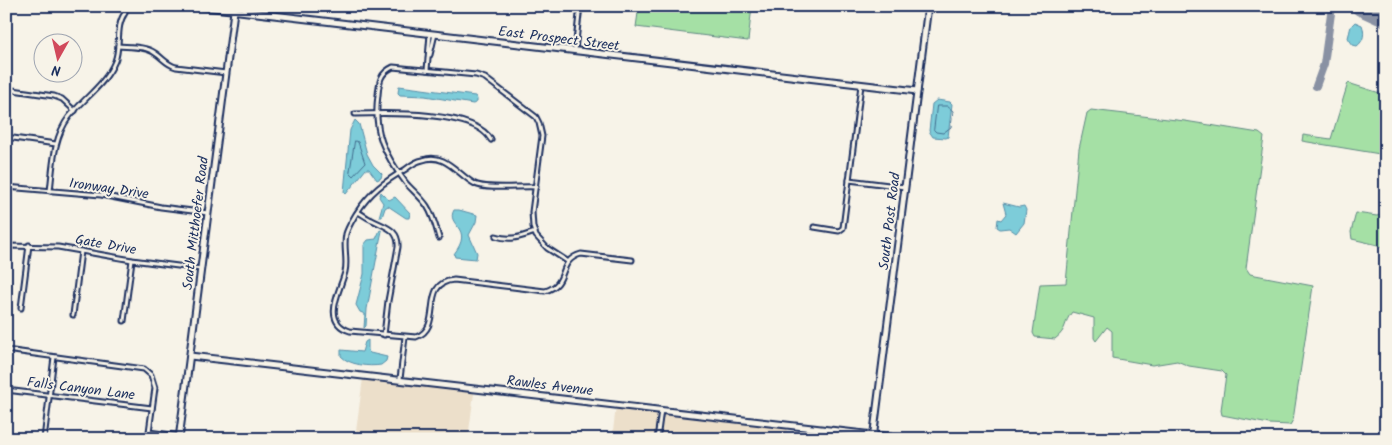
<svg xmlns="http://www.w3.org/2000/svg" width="1392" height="445" viewBox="0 0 1392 445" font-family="Kalam,sans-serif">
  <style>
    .built { fill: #ecdfca }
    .green { fill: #a5e0a5; stroke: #608882 }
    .water { fill: #7dccd9; stroke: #568da8 }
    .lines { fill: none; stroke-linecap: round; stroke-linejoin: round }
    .shore { stroke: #426e8f; stroke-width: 1 }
    .taxiway { stroke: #8991a3; stroke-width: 8 }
    .runway { stroke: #8991a3; stroke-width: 19 }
    .street-casing { stroke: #1b2f5e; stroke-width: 7 }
    .secondary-casing { stroke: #1b2f5e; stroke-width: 9 }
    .street { stroke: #f7f3e8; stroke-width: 3 }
    .secondary { stroke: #f7f3e8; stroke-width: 5 }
    .labels { text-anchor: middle; stroke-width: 4; stroke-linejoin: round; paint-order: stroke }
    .street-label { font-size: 14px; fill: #1b2f5e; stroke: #f7f3e8 }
  </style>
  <rect width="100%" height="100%" fill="#f7f3e8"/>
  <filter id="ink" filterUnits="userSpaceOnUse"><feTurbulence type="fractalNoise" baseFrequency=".02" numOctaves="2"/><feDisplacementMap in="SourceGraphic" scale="10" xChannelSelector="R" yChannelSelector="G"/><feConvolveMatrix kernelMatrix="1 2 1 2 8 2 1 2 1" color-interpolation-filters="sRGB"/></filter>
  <g filter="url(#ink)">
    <g class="built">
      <polygon points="363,378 474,393 468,439 355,439"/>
      <polygon points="616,406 787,429 786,439 612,439"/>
    </g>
    <g class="green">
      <polygon points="639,6 752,6 748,41 636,27"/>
      <polygon points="1348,83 1386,95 1386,155 1302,141 1303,135 1331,139"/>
      <path d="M1091 110 1185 121 1259 133 1264 137 1246 268 1250 274 1313 286 1293 420 1290 425 1269 424 1222 415 1221 410 1226 375 1222 371 1189 366 1177 361 1152 365 1112 358V331L1107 327 1096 341 1094 338V318L1072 312C1063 323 1068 329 1055 339L1035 337 1033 333 1040 284 1066 283 1079 149 1087 113Z"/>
      <polygon points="1356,213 1377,216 1386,213 1386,249 1378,245 1352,239 1351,232"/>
    </g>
    <g class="water">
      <path d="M1355 22 1362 25C1365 33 1364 41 1357 46L1353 45 1348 38 1351 26Z"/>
      <polygon points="399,86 475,96 477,99 477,102 473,104 425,96 400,95 398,93"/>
      <polygon points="937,100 950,102 952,104 948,137 946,138 933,137 929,131 932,104"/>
      <polygon points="355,120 359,124 367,154 373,165 382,174 381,178 377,180 369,169 366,169 346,194 344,192 350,130"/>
      <polygon points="381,192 389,200 395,197 410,213 409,218 406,218 388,206 385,208 382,217 379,217 383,203 379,197"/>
      <polygon points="1003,203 1019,207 1024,206 1026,210 1024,223 1016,233 1009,228 1000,229 997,227 998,219 1001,220 1006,214"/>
      <path d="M454 210H459L477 215 476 222 469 235 477 253 476 259 455 257 454 254C475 227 445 226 454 210Z"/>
      <polygon points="380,230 382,231 380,240 367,309 366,326 364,328 365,314 360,312 356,305 364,274 364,245 368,240 376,239"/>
      <path d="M368 340V351L370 353 387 357 386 361 381 365C369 367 349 365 341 356V350L362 352 365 342Z"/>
    </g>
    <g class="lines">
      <g class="shore">
        <polygon points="937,106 947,106 953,111 951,127 943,133 936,132 934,130"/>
        <polygon points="355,141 358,142 365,163 353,176 350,173"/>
      </g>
      <polyline class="taxiway" points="1316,86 1324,64 1332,6"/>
      <polyline class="runway" points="1360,6 1386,18"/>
      <defs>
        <g id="street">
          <path d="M118 46C129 47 146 46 155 53 163 58 166 64 176 67L226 73"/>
          <polyline points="575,50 580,6"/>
          <polyline points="430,55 435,34"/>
          <polyline points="427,70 430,34"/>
          <polyline points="6,89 54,96 62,99 75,111"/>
          <path d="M355 114C386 113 476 110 491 140"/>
          <polyline points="6,137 56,144"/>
          <polyline points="849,180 905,187"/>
          <polyline points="6,187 101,195 161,207 208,213"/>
          <path d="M536 187C520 186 487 190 475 184 458 175 445 152 423 160 417 161 411 165 406 169 384 182 370 192 356 214 352 221 348 227 346 234 343 247 348 260 345 272 340 291 321 322 350 331L416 337C445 327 418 283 454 280L545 291C570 284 556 261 581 254L632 260"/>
          <path d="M50 191C53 167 53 138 69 117 84 98 105 85 115 61 121 47 115 26 125 13"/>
          <path d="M358 212C362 214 367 218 372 220 385 227 399 229 398 247L388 301 384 335"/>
          <polyline points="814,227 839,231 843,228 861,85"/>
          <path d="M496 236C510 241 521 237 535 232"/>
          <path d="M439 238C436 227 433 215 427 206 421 197 413 191 406 183 384 154 373 132 378 95 379 82 380 73 393 67L476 75 485 78 536 117 539 123 542 136 532 212 533 227 536 236 547 248 567 261"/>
          <polyline points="6,246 58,247 132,260 201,269"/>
          <polyline points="21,308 29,245"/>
          <polyline points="1384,308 1386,308"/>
          <polyline points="73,315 81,251"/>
          <polyline points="124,321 132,260"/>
          <polyline points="6,350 144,369 151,375 155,388 148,439"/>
          <polyline points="400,379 405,337"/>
          <polyline points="6,390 152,408"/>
          <polyline points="149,432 179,436"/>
          <polyline points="148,437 162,439"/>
          <polyline points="44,439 54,357"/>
          <polyline points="657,439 661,410"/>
        </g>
        <g id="secondary">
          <polyline points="197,6 917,91"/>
          <polyline points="190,356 908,439"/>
          <polyline points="179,439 234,11"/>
          <polyline points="873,439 928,6"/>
        </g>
      </defs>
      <use href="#street" class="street-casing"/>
      <use href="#secondary" class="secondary-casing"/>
      <use href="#street" class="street"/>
      <use href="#secondary" class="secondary"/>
    </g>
  </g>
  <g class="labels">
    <g class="street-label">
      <text transform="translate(559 38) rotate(7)" y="5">East Prospect Street</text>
      <text transform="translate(109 188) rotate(8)" y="5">Ironway Drive</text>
      <text transform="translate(889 221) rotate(-83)" y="5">South Post Road</text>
      <text transform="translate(195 223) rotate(-83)" y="5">South Mitthoefer Road</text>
      <text transform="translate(106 244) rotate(10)" y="5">Gate Drive</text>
      <text transform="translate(550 385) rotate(7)" y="5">Rawles Avenue</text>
      <text transform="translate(81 388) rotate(7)" y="5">Falls Canyon Lane</text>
    </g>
  </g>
  <rect width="1392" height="445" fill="none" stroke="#f7f3e8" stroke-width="25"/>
  <rect x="12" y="12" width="1367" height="420" fill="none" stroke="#1b2f5e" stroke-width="2" filter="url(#ink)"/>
  <g transform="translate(58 58) rotate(188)"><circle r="24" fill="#f7f3e8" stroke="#9fa5b1"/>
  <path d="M0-4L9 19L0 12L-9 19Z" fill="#d1495b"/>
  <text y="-8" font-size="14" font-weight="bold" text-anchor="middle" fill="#1b2f5e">N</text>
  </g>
</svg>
